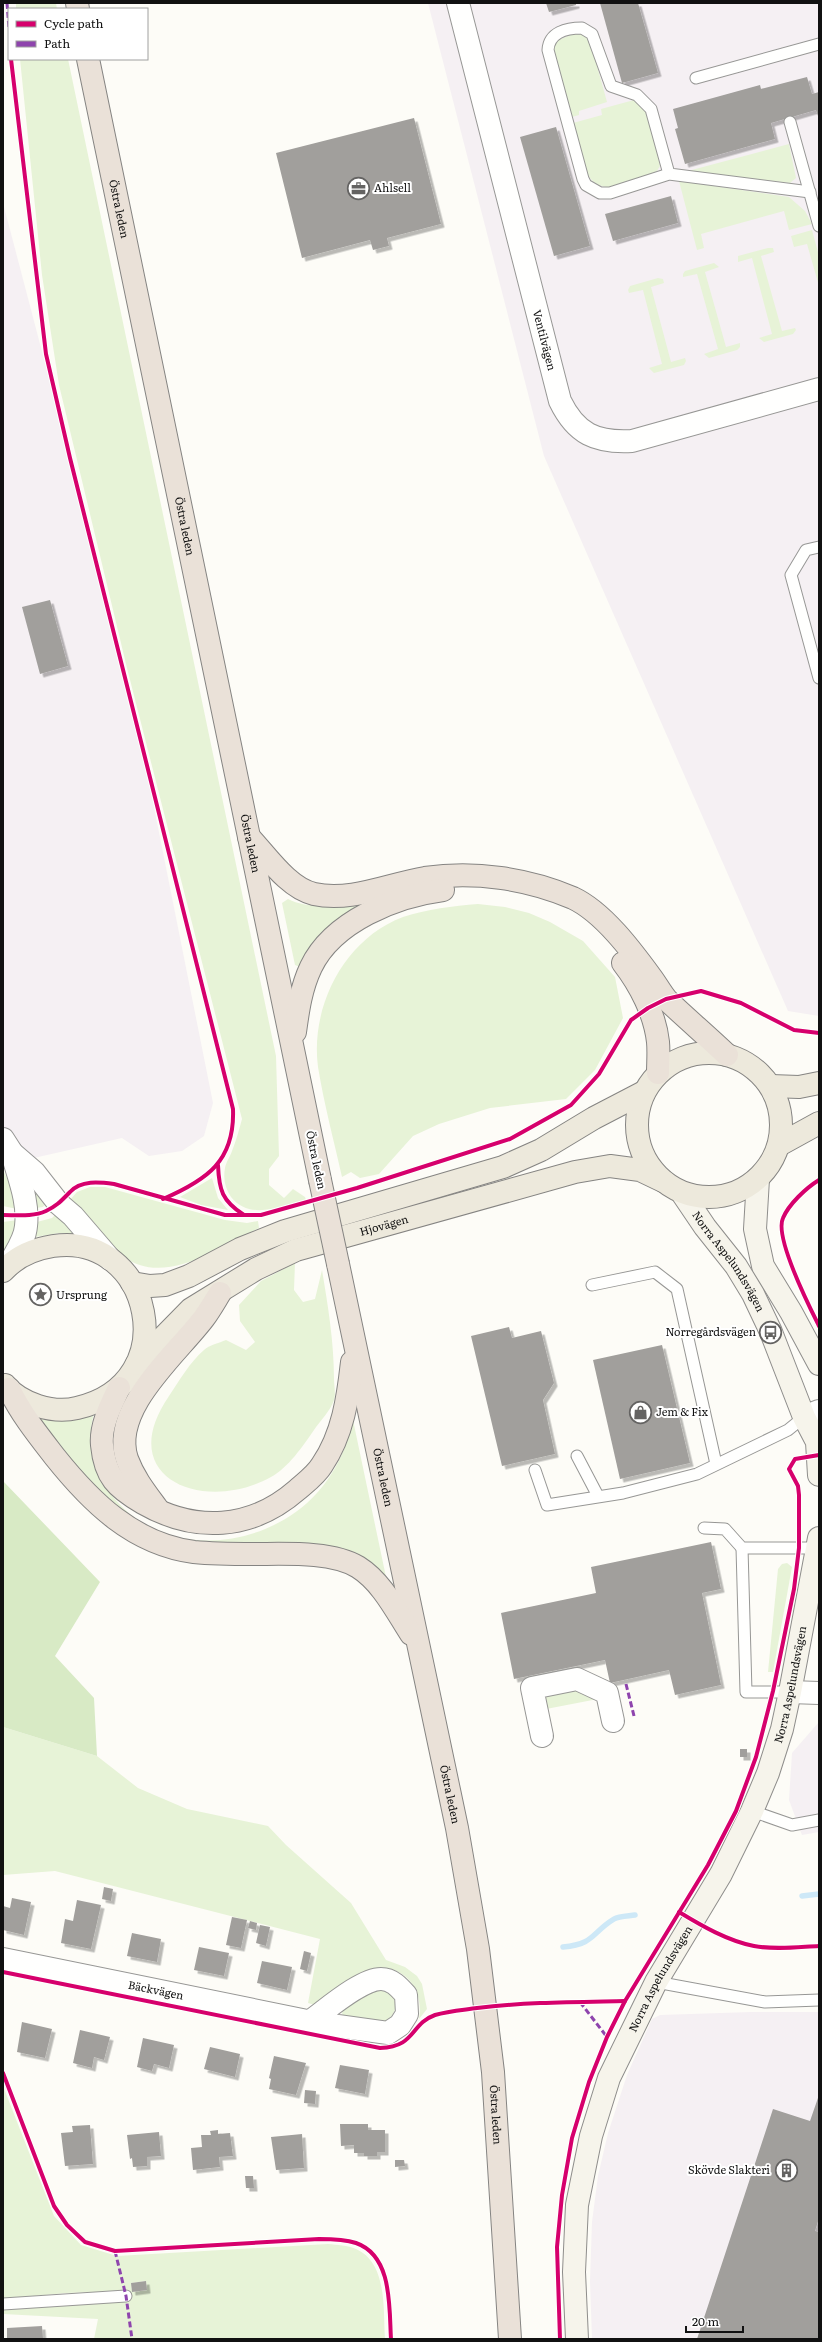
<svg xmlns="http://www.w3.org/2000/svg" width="822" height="2342" viewBox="0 0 822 2342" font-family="Literata,serif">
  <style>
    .industrial { fill: #f5f0f3 }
    .green { fill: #e7f3d7; fill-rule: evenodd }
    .forest { fill: #d8eac5 }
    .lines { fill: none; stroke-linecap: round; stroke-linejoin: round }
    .stream { stroke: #cde8f7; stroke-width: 5.5 }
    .building { fill: #a19f9c; filter: url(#shadow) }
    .lane-casing { stroke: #979795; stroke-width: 13 }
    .street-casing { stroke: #979795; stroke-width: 24 }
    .secondary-casing { stroke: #8e8d8b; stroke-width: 24 }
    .primary-casing { stroke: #858482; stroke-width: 24 }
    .highway-casing { stroke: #858482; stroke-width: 24 }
    .lane { stroke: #fffffe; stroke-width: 11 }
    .street { stroke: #fffffe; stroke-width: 22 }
    .secondary { stroke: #f6f4eb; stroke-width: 22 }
    .primary { stroke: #ede9dc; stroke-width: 22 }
    .highway { stroke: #eae1d8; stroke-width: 22 }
    .highway-bridge-casing { stroke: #858482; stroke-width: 24; stroke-linecap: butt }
    .highway-bridge { stroke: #eae1d8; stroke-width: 22 }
    .quiet { stroke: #8e44ad; stroke-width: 3; stroke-dasharray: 6 3; stroke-linecap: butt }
    .cycleway-casing { stroke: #fff; stroke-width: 6 }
    .cycleway { stroke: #d6006c; stroke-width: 4 }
    .labels { text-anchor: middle; stroke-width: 4; stroke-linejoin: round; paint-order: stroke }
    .poi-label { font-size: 11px; fill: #111; stroke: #fff; text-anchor: start }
    .street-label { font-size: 11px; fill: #111; stroke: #fff }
  </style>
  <defs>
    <filter id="shadow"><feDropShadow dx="3.5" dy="3.5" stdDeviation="0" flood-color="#0004"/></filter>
  </defs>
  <rect width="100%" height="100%" fill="#fdfcf7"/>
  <g class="industrial">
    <polygon points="428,3 819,3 819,1016 788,1011 544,456"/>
    <polygon points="3,203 130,687 213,1103 204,1136 182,1151 149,1156 122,1138 3,1165"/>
    <polygon points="819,1722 819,1832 802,1835 789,1800 792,1753"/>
    <polygon points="751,2012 819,2012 819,2339 592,2339 590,2281 592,2222 598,2176 608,2133 627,2075 652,2019 660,2015"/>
  </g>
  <g class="green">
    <polygon points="16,3 56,3 57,9 16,9"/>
    <polygon points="576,33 584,33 589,37 607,102 579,111 579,115 572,117 554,54 553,42"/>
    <path d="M20 59H68L276 1056 279 1156 269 1169V1185L284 1198 293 1189 305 1197 306 1200C281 1206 250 1221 231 1197 225 1188 223 1179 225 1168 226 1162 230 1157 232 1151 236 1141 239 1130 242 1119L127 668 59 385 42 275Z"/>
    <path d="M634 100 648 113 660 166 655 174C634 181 602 199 588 175L573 123 602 115 601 109Z"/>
    <polygon points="789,144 796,178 790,183 688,171"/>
    <polygon points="679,181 789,197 805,211 812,224 789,230 784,211 701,234 704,248 697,250"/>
    <polygon points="812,230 819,256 819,286 807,244 794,247 791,236"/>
    <polygon points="768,248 773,248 774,252 761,256 782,331 795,328 796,330 793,334 764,342 759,338 772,334 752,258 738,262 738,256"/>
    <polygon points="714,263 719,267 705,272 726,347 740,343 740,347 737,350 709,358 704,354 718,349 697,274 683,277 683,274 685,271"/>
    <polygon points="658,278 663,279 664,283 651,287 671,362 685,358 686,361 684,365 654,373 649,368 662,364 643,290 629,293 628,290 630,286"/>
    <path d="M288 899C312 911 340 904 365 900L367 905 300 967 295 965 282 903Z"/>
    <path d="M478 904 505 907 529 913 550 922 583 941 615 977 623 1018 595 1070 566 1099 490 1108 439 1124 413 1136 379 1174 360 1178 351 1172 342 1177C334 1141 324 1104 318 1067 310 1007 344 939 403 917 427 909 453 906 478 904Z"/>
    <polygon points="3,1170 16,1197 17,1209 3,1206"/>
    <polygon points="212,1178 218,1198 228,1210 201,1205 180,1197"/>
    <polygon points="29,1180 47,1202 43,1207 36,1208"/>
    <path d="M90 1187H105L225 1220 247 1223 258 1221 259 1228C222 1247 163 1288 123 1256 103 1241 86 1219 69 1201L77 1192Z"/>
    <polygon points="57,1213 75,1234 59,1233 35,1237 37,1222 52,1218"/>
    <polygon points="18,1220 9,1244 3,1252 3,1222"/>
    <path d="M295 1263 294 1290 303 1302 315 1299 322 1270C328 1306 334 1342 334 1379 334 1385 336 1394 334 1400 331 1410 320 1421 314 1430 303 1446 288 1468 271 1477 205 1514 112 1479 169 1396 179 1381 190 1362 204 1350 209 1345 219 1343 226 1340L246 1350 255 1342 240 1321 239 1305 261 1281Z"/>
    <path d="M94 1413C87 1440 90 1462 105 1485 151 1561 262 1554 317 1493 336 1472 347 1447 353 1420L386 1577 374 1566 172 1538 127 1518 76 1469 36 1416 76 1418Z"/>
    <polygon points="787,1563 792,1567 773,1672 768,1672 778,1569 782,1564"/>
    <polygon points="580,1684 603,1698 541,1710 545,1689"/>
    <path d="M3 1727 97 1756 138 1788 187 1809 268 1826 286 1845 351 1903 386 1960 405 1967 417 1976 422 1984 427 2009 419 2019C425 1986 399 1959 366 1971 352 1976 328 1996 315 2005L308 2003 320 1939 55 1871 3 1875Z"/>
    <path d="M379 1990 390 1993C399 2004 396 2014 385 2022L344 2016 342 2014 343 2009 371 1991Z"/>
    <path d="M3 2086 54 2216 81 2245 117 2256 328 2244C337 2245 348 2245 356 2249 388 2263 383 2311 385 2339H94L98 2319 3 2314V2309L130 2299 129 2291 66 2293 3 2299ZM146 2281 147 2290 132 2292 131 2283Z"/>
  </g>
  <polygon class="forest" points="3,1481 100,1582 55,1656 94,1698 97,1756 3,1727"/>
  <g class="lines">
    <g class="stream">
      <polyline points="802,1896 819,1894"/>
      <path d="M563 1947C595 1944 591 1933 614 1919 619 1916 629 1916 635 1915"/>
    </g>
  </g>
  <g class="building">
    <polygon points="546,3 576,3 576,5 549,12"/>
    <polygon points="600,3 638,3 658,73 622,83"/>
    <polygon points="807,77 812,94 819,92 819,119 816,110 771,123 775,139 685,164 675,129 678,128 673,109 760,85 761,89"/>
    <polygon points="414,118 441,224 387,238 389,246 373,250 370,240 302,258 276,153"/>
    <polygon points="556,127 590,246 554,256 520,137"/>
    <polygon points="671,196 678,223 613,241 605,214"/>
    <polygon points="50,600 68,666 40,674 22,607"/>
    <polygon points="509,1327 512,1338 541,1331 554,1383 543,1400 555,1454 502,1466 471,1336"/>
    <polygon points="662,1345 690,1463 620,1479 593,1360"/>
    <polygon points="711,1542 721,1589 702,1593 721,1685 675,1695 669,1670 610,1683 605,1660 514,1679 501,1613 596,1593 591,1567"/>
    <rect x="740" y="1749" width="7" height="8"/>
    <polygon points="104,1887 113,1889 111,1901 102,1899"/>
    <polygon points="12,1898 31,1902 24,1935 3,1930 3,1906 10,1908"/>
    <polygon points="77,1900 101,1905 91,1949 61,1943 65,1919 73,1921"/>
    <polygon points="232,1917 247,1920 241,1948 226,1945"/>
    <polygon points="250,1921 257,1923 256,1930 248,1928"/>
    <polygon points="260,1925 270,1927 266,1946 256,1943"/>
    <polygon points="132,1933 161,1939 157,1962 127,1956"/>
    <polygon points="199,1947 229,1953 224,1976 194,1970"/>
    <polygon points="304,1951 311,1953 307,1971 300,1969"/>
    <polygon points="262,1961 292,1967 287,1990 257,1983"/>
    <polygon points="22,2022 52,2029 45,2058 17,2052"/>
    <polygon points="80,2030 110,2037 104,2060 94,2057 92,2068 73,2063"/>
    <polygon points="143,2038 174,2045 169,2068 154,2064 152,2071 137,2067"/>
    <polygon points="210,2047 240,2054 235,2077 204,2069"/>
    <polygon points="274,2056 306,2063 296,2095 269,2089 271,2079 269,2078"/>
    <polygon points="340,2065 369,2070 365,2094 335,2088"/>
    <polygon points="305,2090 316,2091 315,2104 304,2103"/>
    <polygon points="819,2095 819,2218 815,2231 819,2232 819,2339 697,2339 773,2109 810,2121"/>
    <polygon points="340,2124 368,2124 368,2130 385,2130 385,2152 377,2152 377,2156 364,2156 364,2153 354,2153 354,2145 341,2146"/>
    <polygon points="90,2125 93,2164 65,2166 61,2133 73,2132 72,2126"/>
    <polygon points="218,2130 218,2134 230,2133 233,2156 219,2157 220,2167 193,2170 191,2148 202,2147 201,2135 211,2135 210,2131"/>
    <polygon points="159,2132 161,2156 147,2157 147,2166 133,2167 132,2158 130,2159 127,2135"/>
    <polygon points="302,2134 304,2168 276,2170 271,2137"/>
    <polygon points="395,2160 404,2160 405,2166 395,2167"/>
    <polygon points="245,2176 253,2176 254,2188 246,2188"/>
    <polygon points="146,2281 147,2290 132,2292 131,2283"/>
    <polygon points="42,2326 43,2339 7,2339 7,2328"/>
  </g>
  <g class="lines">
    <defs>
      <g id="lane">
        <polyline points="696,78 819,44"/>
        <polyline points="790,122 819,226"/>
        <path d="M669 174 651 109 637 95 611 86 592 34 582 28C567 28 549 32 548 50L583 179 586 185 600 193H610L669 174 810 192"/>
        <polyline points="819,547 806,550 791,575 819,678"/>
        <polyline points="592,1285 655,1272 677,1289 716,1464"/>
        <polyline points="577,1456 598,1496"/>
        <polyline points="535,1470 547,1505 623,1493 697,1474 788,1430 804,1417"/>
        <polyline points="704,1528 725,1529 742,1548 818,1548"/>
        <polyline points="742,1548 746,1692 790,1692"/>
        <polyline points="752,1811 792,1825 819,1820"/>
        <polyline points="656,1982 765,2002 819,2000"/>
        <polyline points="3,2304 126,2296"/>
      </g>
      <g id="street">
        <path id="s1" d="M458 3 560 401C576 434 596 443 632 441L819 389"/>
        <polyline points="3,1139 12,1153 34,1172 59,1204 73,1216 110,1259"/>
        <path d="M9 1265C15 1253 25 1240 26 1226 29 1201 18 1176 12 1153"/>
        <polyline points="804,1417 819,1411"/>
        <polyline points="790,1692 819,1693"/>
        <polyline points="542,1736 532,1688 577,1679 607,1693 613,1721"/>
        <path id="s2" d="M3 1959 307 2021 309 2022 388 2033 400 2025 407 2014 406 1995C399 1987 392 1979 381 1979 361 1979 326 2010 309 2022"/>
      </g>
      <g id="secondary">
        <polyline points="758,1179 755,1229 763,1266 791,1312 819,1364"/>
        <path id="s3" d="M682 1193 705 1227 736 1266 753 1294 771 1332 804 1417 817 1442 819 1475"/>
        <path id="s4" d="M577 2339 574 2272 577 2205 591 2136 609 2078 656 1982 721 1874 752 1811 768 1773 782 1729 790 1692 819 1538"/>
      </g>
      <g id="primary">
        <circle cx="709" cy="1125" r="72"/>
        <polyline points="771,1086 799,1087 819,1083"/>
        <polyline points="779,1145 819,1123"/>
        <path d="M3 1271C16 1257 34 1249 53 1246 151 1231 187 1383 77 1408 53 1414 21 1404 5 1385"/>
        <polyline points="132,1283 150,1286 165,1285 189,1276 240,1249 285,1231 503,1167 541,1150 594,1118 644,1092"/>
        <path id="s5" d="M137 1364 191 1309 256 1269 296 1250 575 1172 610 1166 640 1170 663 1181"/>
      </g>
      <g id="highway">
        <polyline points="77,3 78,9"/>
        <path id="s6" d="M88 59 320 1180"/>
        <path d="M249 837C267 856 288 888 314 894 351 902 389 884 425 878 474 871 527 878 573 898 603 912 632 951 651 977 657 985 661 993 667 1000 687 1019 707 1036 727 1055"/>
        <path d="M623 963C640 985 655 1014 658 1042 659 1052 658 1063 658 1073"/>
        <path d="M295 1032C298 1010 301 988 311 967 333 921 396 896 443 890"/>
        <path id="s7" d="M338 1264 457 1828 478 1949 493 2072 510 2339"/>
        <path d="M119 1388C111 1405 100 1426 102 1445 105 1477 117 1488 143 1503 195 1533 251 1530 297 1490 305 1483 316 1475 322 1465 343 1434 348 1398 352 1362"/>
        <path d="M9 1389C21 1414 38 1435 55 1457 91 1502 133 1544 194 1552 214 1554 234 1554 254 1554 284 1554 332 1551 358 1567 382 1582 396 1611 411 1634"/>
        <path d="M157 1508C146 1493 134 1478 127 1459 110 1409 177 1354 204 1318 210 1310 215 1301 220 1293"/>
      </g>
    </defs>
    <use href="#lane" class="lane-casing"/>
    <use href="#street" class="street-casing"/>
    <use href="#secondary" class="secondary-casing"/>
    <use href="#primary" class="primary-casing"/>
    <use href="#highway" class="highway-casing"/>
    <use href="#lane" class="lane"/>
    <use href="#street" class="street"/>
    <use href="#secondary" class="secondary"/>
    <use href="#primary" class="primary"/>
    <use href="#highway" class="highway"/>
    <defs>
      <polyline id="highway-bridge" points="320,1180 338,1264"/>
    </defs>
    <use href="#highway-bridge" class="highway-bridge-casing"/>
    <use href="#highway-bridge" class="highway-bridge"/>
    <g class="quiet">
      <polyline points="7,3 9,29"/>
      <polyline points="626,1684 634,1716"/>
      <polyline points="580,2002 607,2037"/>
      <polyline points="115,2251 126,2296 132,2339"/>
    </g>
    <defs>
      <g id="cycleway">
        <path d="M11 59 46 354 70 458 233 1109C235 1161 207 1180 163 1199"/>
        <path d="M218 1165C219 1190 222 1201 244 1215"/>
        <path d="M819 1180C806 1188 789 1204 783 1218 774 1237 809 1306 819 1326"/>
        <path d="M3 1215C17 1215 33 1217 46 1211 57 1206 62 1200 70 1192 81 1180 99 1182 114 1184L225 1215H261L357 1188 510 1139 571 1105 599 1074 631 1020 648 1008 666 999 701 991 741 1003 794 1030 819 1033"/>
        <path d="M679 1912C702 1926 728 1941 754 1946 775 1950 798 1947 819 1946"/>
        <path d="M3 1972 380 2048C416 2047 410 2024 435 2015 448 2011 463 2010 477 2008 526 2002 576 2002 625 2001"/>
        <path d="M3 2073 54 2206 67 2225 85 2242 115 2251 319 2239C331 2239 344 2239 356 2243 393 2256 389 2308 391 2339"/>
        <polyline points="560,2339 557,2247 562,2195 572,2138 589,2082 607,2037 625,2001 708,1865 736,1811 756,1757 773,1691 794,1589 799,1548 799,1495 798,1486 789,1469 795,1459 819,1455"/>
      </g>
    </defs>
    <use href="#cycleway" class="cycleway-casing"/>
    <use href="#cycleway" class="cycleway"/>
  </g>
  <defs>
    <symbol id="office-ring" viewBox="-11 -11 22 22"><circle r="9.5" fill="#fff" stroke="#646362" stroke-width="1.5"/><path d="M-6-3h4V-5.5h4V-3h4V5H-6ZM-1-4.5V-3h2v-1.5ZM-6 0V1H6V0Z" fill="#646362"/></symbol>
    <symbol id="sight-ring" viewBox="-11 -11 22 22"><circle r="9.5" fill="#fff" stroke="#646362" stroke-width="1.5"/><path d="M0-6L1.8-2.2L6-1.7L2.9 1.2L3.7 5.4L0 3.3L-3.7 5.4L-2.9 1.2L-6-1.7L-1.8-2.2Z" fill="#646362"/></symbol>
    <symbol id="bus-ring" viewBox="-11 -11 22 22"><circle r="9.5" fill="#fff" stroke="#646362" stroke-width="1.5"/><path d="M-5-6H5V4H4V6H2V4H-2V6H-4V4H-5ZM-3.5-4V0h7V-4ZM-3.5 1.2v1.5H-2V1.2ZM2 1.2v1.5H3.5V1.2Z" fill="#646362"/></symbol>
    <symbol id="shop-ring" viewBox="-11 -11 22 22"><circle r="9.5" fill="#fff" stroke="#646362" stroke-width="1.5"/><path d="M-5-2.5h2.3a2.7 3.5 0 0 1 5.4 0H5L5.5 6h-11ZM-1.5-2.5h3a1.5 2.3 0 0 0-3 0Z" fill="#646362"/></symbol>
    <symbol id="building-ring" viewBox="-11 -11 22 22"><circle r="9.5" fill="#fff" stroke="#646362" stroke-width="1.5"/><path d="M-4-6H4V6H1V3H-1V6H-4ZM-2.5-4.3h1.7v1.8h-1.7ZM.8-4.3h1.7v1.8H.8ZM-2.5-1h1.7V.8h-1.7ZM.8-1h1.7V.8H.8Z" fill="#646362"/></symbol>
  </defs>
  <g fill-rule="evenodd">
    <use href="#office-ring" x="346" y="176" width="25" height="25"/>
    <use href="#sight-ring" x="28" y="1282" width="25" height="25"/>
    <use href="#bus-ring" x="758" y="1320" width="25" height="25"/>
    <use href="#shop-ring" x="628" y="1400" width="25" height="25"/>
    <use href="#building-ring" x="774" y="2158" width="25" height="25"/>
  </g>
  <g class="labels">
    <g class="poi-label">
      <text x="374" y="192">Ahlsell</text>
      <text x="56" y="1299">Ursprung</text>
      <text x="756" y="1336" text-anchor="end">Norregårdsvägen</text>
      <text x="656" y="1416">Jem &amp; Fix</text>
      <text x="770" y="2174" text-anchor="end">Skövde Slakteri</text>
    </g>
    <g class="street-label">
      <text dy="4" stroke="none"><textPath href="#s6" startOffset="153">Östra leden</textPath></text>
      <text dy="4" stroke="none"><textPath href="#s1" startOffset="348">Ventilvägen</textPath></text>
      <text dy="4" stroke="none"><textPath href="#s6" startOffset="477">Östra leden</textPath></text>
      <text dy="4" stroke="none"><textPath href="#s6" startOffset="801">Östra leden</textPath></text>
      <text transform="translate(316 1160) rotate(78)" y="4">Östra leden</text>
      <text dy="4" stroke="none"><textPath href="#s5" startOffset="289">Hjovägen</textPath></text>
      <text dy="4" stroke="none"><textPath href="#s3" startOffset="83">Norra Aspelundsvägen</textPath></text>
      <text dy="4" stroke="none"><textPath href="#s7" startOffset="218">Östra leden</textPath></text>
      <text dy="4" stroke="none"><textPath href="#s4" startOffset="701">Norra Aspelundsvägen</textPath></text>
      <text dy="4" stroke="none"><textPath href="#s7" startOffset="542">Östra leden</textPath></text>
      <text dy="4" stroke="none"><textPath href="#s4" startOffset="377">Norra Aspelundsvägen</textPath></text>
      <text dy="4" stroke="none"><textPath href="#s2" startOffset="156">Bäckvägen</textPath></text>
      <text dy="4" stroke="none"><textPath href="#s7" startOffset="866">Östra leden</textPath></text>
    </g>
  </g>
  <rect width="822" height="2342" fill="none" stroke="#111111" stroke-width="8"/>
  <rect x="8" y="8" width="140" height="52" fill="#ffffff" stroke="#a0a0a0"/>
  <rect x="16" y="21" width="20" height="6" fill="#d6006c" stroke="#a0a0a0"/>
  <text x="44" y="28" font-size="12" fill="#111111">Cycle path</text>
  <rect x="16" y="41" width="20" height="6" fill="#8e44ad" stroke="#a0a0a0"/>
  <text x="44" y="48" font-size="12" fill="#111111">Path</text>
  <path d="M686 2326v6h57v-6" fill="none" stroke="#111111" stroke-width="2"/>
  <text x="692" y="2326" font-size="12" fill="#111111" stroke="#ffffff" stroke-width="3" paint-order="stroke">20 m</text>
</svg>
